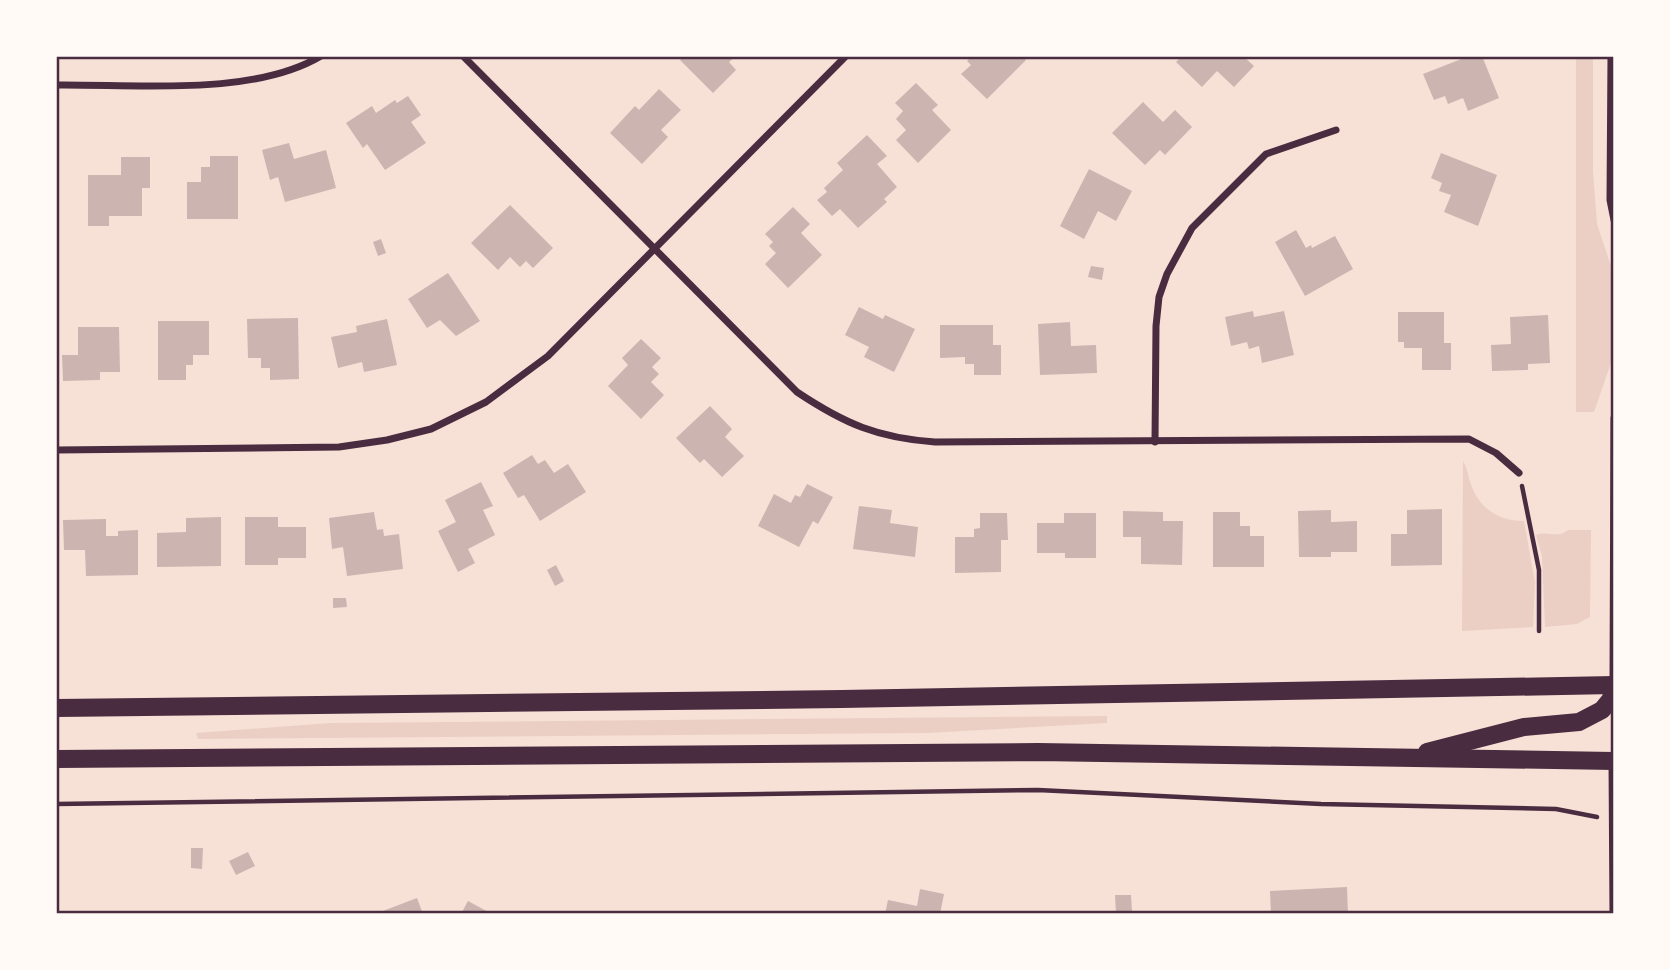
<svg xmlns="http://www.w3.org/2000/svg" width="1670" height="970" viewBox="0 0 1670 970" font-family="Lora,serif">
  <style>
    .green { fill: #ebcfc5 }
    .building { fill: #ccb4b1 }
    .lines { fill: none; stroke-linecap: round; stroke-linejoin: round }
    .path { stroke: #4a2c40; stroke-width: 4.5 }
    .minor { stroke: #4a2c40; stroke-width: 7 }
    .primary { stroke: #4a2c40; stroke-width: 18 }
    .neatline { fill: none; stroke: #4a2c40; stroke-width: 2.5 }
  </style>
  <rect width="100%" height="100%" fill="#f7e1d7"/>
  <g class="green">
    <polygon points="1576,56 1593,56 1593,171 1597,224 1614,275 1614,354 1594,412 1576,412"/>
    <path d="M1463 461C1468 469 1468 478 1472 487 1481 510 1500 521 1524 521L1535 582 1533 627 1462 631Z"/>
    <path d="M1568 530H1591L1590 617 1577 624 1545 627 1542 556 1536 535C1548 530 1558 539 1568 530Z"/>
    <polygon points="1107,716 1107,723 928,733 198,739 196,733 330,723"/>
  </g>
  <g class="building">
    <polygon points="685,56 736,56 729,62 736,70 713,93 680,60"/>
    <polygon points="972,56 1021,56 1026,60 987,99 961,74 971,65 967,61"/>
    <polygon points="1182,56 1243,56 1254,66 1234,87 1217,71 1202,87 1176,62"/>
    <polygon points="1469,56 1482,56 1499,98 1468,111 1463,98 1448,104 1445,96 1434,100 1423,74"/>
    <polygon points="916,83 938,105 932,110 951,130 918,163 896,140 906,130 896,119 903,111 895,103"/>
    <polygon points="659,89 681,110 661,130 668,137 642,164 610,133 635,106 639,110"/>
    <polygon points="408,96 421,115 411,122 426,143 385,170 367,144 363,148 346,123 372,106 376,113 395,100 397,103"/>
    <polygon points="1143,102 1163,122 1175,110 1192,127 1165,155 1160,150 1145,165 1112,133"/>
    <polygon points="867,135 887,156 877,164 897,187 884,199 887,202 858,228 840,209 832,216 817,200 827,192 824,188 843,170 837,163"/>
    <polygon points="289,143 294,159 326,150 336,188 285,202 278,177 270,180 262,150"/>
    <polygon points="1441,153 1497,175 1478,226 1444,212 1451,195 1439,191 1442,183 1431,178"/>
    <polygon points="210,156 238,156 238,219 187,219 187,182 201,182 201,167 210,167"/>
    <polygon points="121,157 150,157 150,188 142,188 142,216 109,216 109,226 88,226 88,175 121,175"/>
    <polygon points="1089,169 1132,191 1116,221 1098,211 1084,239 1060,226"/>
    <polygon points="510,205 553,248 533,268 526,261 520,267 510,257 498,270 471,243"/>
    <polygon points="793,207 810,224 801,233 822,255 788,288 765,264 776,253 769,246 773,242 765,234"/>
    <polygon points="1296,230 1306,248 1311,245 1312,248 1335,236 1353,269 1305,296 1275,242"/>
    <polygon points="381,239 386,253 378,256 373,242"/>
    <polygon points="1091,266 1104,268 1102,280 1088,277"/>
    <polygon points="448,273 480,321 456,336 440,320 427,328 408,299"/>
    <polygon points="859,307 883,319 885,315 915,329 894,372 864,357 869,347 845,335"/>
    <polygon points="1253,311 1254,317 1284,311 1294,355 1262,363 1259,346 1249,349 1247,342 1231,346 1225,317"/>
    <polygon points="1398,312 1444,312 1444,343 1451,343 1451,370 1422,370 1422,348 1404,348 1404,342 1398,342"/>
    <polygon points="1548,315 1550,363 1528,364 1528,370 1492,371 1491,345 1511,344 1510,317"/>
    <polygon points="298,318 299,379 270,380 270,368 261,368 261,358 248,358 247,319"/>
    <polygon points="387,319 397,365 364,372 362,362 338,368 331,337 357,332 356,326"/>
    <polygon points="158,321 209,321 209,355 193,355 193,365 186,365 186,380 158,380"/>
    <polygon points="1070,322 1071,346 1096,345 1097,373 1040,375 1038,324"/>
    <polygon points="940,325 993,325 993,345 1001,345 1001,375 974,375 974,364 965,364 965,357 940,358"/>
    <polygon points="78,327 119,327 120,372 100,372 100,380 63,381 62,355 78,355"/>
    <polygon points="641,339 661,358 652,367 659,374 651,382 664,395 641,419 608,386 628,365 622,358"/>
    <polygon points="710,406 732,429 725,437 744,456 722,477 704,459 700,463 676,438"/>
    <polygon points="532,455 538,464 545,460 554,473 568,464 586,492 540,521 524,495 518,498 503,473"/>
    <polygon points="481,482 493,506 483,510 495,535 468,549 475,563 458,572 438,531 456,522 445,500"/>
    <polygon points="807,484 833,497 818,524 813,521 799,547 758,526 774,494 791,503 795,495 800,497"/>
    <polygon points="859,506 892,510 890,523 918,527 915,557 853,549"/>
    <polygon points="1442,509 1442,565 1391,566 1391,534 1407,534 1407,510"/>
    <polygon points="1331,510 1331,522 1357,521 1357,552 1331,552 1331,557 1299,557 1298,511"/>
    <polygon points="1123,511 1163,512 1163,521 1183,521 1182,565 1141,564 1141,537 1123,537"/>
    <polygon points="374,512 377,530 383,529 384,536 399,534 403,569 347,576 343,547 332,549 329,518"/>
    <polygon points="1213,512 1240,512 1240,526 1250,526 1250,536 1264,536 1264,567 1213,567"/>
    <polygon points="980,513 1007,513 1008,540 1001,540 1001,572 955,573 955,537 974,537 974,529 980,528"/>
    <polygon points="1064,513 1096,513 1096,558 1065,558 1065,553 1037,553 1037,523 1064,523"/>
    <polygon points="221,517 221,566 157,567 157,533 186,532 186,518"/>
    <polygon points="245,517 278,517 278,527 306,527 306,558 278,558 278,565 245,565"/>
    <polygon points="106,519 106,536 118,536 118,531 138,530 138,575 86,576 85,550 64,550 63,520"/>
    <polygon points="556,565 564,581 555,586 547,570"/>
    <polygon points="333,598 346,598 347,607 333,608"/>
    <polygon points="191,848 203,848 202,869 191,868"/>
    <polygon points="248,852 255,866 236,875 229,861"/>
    <polygon points="1347,887 1348,914 1271,914 1270,891"/>
    <polygon points="920,889 944,894 940,914 885,914 888,900 917,906"/>
    <polygon points="1115,895 1131,895 1132,912 1116,913"/>
    <polygon points="417,898 423,914 375,914"/>
    <polygon points="468,901 492,914 461,914"/>
  </g>
  <g class="lines">
    <g class="path">
      <polyline points="1522,486 1539,570 1539,631"/>
      <polyline points="56,804 1038,790 1321,804 1556,809 1597,817"/>
    </g>
    <g class="minor">
      <path d="M463 56 797 392C845 424 878 438 935 442L1469 439 1496 453 1519 473"/>
      <polyline points="1611,56 1610,200 1614,220"/>
      <path d="M56 85C136 84 252 97 321 56"/>
      <polyline points="1155,442 1156,326 1159,297 1167,274 1192,228 1266,154 1336,130"/>
      <polyline points="56,450 339,447 387,440 431,429 486,402 548,356 846,56"/>
      <polyline points="1613,684 1614,418"/>
      <polyline points="1612,761 1613,914"/>
    </g>
    <g class="primary">
      <polyline points="56,708 842,699 1614,685"/>
      <polyline points="1427,752 1524,727 1579,722 1602,710 1611,699 1613,685"/>
      <polyline points="56,759 1038,752 1614,761"/>
    </g>
  </g>
  <rect width="1670" height="970" fill="none" stroke="#fffaf5" stroke-width="116"/>
  <rect x="58" y="58" width="1554" height="854" class="neatline"/>
</svg>
